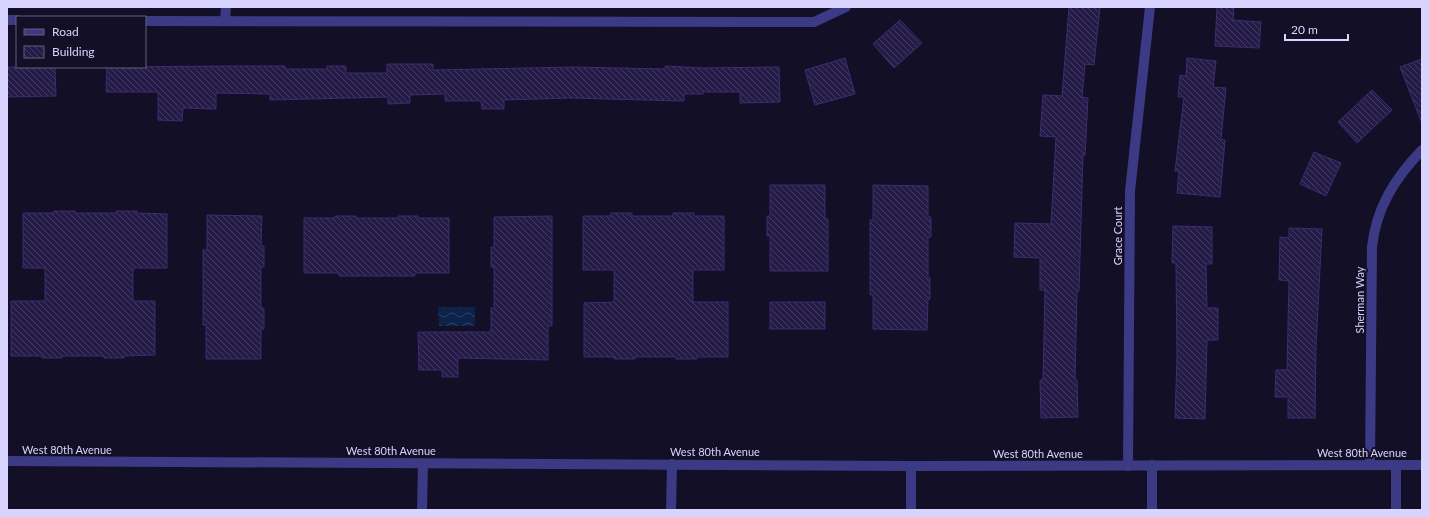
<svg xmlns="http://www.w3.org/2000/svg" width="1429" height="517" viewBox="0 0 1429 517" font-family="Lato,sans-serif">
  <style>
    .water { fill: url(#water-waves) }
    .building { fill: url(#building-back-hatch); stroke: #3b2d73 }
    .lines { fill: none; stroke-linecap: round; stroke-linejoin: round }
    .minor { stroke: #3d3a85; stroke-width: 10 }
    .labels { text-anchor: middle; stroke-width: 4; stroke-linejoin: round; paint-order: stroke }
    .street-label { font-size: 11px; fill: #d9d4ff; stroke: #130f26 }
  </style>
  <defs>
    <pattern id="water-waves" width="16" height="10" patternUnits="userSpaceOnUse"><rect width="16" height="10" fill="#0c2248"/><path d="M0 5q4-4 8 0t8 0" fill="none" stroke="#2f4163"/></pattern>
    <pattern id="building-back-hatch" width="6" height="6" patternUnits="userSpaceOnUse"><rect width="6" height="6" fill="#241b47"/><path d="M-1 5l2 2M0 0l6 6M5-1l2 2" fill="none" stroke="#433b63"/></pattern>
  </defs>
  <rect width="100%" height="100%" fill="#130f26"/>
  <polygon class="water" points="438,307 475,307 475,326 439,326"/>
  <g class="building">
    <polygon points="1069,7 1100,7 1094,65 1085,64 1082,97 1088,98 1085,155 1083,155 1079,291 1077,291 1075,380 1077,380 1078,417 1041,418 1040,380 1043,380 1045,290 1040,290 1040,258 1014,257 1015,223 1051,224 1056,137 1040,136 1043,95 1062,96"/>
    <polygon points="1217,7 1234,7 1233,20 1261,22 1259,48 1215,46"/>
    <polygon points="900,20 922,43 894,68 873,44"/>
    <polygon points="845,58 855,94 815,105 805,70"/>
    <polygon points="1187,58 1216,61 1213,87 1226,88 1221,139 1225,140 1220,197 1177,193 1179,171 1175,171 1184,97 1178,97 1180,75 1186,76"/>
    <polygon points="1422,59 1422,121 1421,121 1400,67"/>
    <polygon points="387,64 433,64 433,70 573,67 665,69 665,66 703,68 779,67 780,102 740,103 740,92 703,92 703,94 684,94 684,101 570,98 504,100 504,109 482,109 481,101 445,101 445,94 410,95 410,103 388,104 388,97 270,100 270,94 216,93 216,109 183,108 182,121 158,120 158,92 106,92 107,67 229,66 285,66 285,69 327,69 327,66 346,66 346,73 387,73"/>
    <polygon points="7,67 55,67 56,96 7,97"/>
    <polygon points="1372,90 1392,110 1357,143 1338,122"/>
    <polygon points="1314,152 1341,163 1326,196 1300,184"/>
    <polygon points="770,185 825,185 825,219 828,219 828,271 770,271 770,236 767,236 767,216 770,216"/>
    <polygon points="873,185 928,186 928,217 931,217 931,237 928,237 928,278 930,278 930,299 928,299 927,330 873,329 873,295 870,295 870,220 873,220"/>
    <polygon points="54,211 75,211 75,213 116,213 116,211 137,211 137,213 167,214 167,268 133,268 133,301 155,301 155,355 124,356 124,358 104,358 104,356 62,356 62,358 42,358 42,356 11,356 11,301 45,301 45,268 23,268 23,213 54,213"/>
    <polygon points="611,213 632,213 632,216 673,216 673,213 694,213 694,216 724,216 724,270 693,270 693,302 728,302 728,357 697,357 697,359 676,359 676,357 635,357 635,359 614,359 614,357 584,357 584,303 614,302 614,270 583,270 583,216 611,216"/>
    <polygon points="207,215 262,216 261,246 264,246 264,267 261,267 261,308 264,308 264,329 261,329 261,359 206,359 206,325 203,325 203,250 207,250"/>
    <polygon points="335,216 356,216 356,218 398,218 398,216 418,216 418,218 449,218 449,273 415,273 415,276 339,276 339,273 304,273 304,218 335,218"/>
    <polygon points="552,216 552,326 548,326 548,360 458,358 458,377 442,377 442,370 419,370 418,332 491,332 491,308 494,308 494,267 491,267 491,247 494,247 494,217"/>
    <polygon points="1173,226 1212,227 1212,264 1206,264 1207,308 1218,308 1218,340 1207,340 1205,419 1175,418 1177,357 1176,263 1172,263"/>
    <polygon points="1289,228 1322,229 1316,347 1315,418 1288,418 1288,397 1275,397 1276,370 1287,370 1289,281 1279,280 1280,237 1289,238"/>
    <rect x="770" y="302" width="55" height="27"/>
  </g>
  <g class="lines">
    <g class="minor">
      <polyline points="7,20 17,20"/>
      <polyline points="145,21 814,22 846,7"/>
      <polyline points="225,21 226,7"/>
      <polyline points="7,461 911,466 1422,465"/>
      <path d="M1370 465 1372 247C1376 208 1395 178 1422 150"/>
      <polyline points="1128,466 1130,191 1150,7"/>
      <polyline points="422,510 423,464"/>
      <polyline points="671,510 672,464"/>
      <polyline points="911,510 911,466"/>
      <polyline points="1152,510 1152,465"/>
      <polyline points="1396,510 1396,465"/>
    </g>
  </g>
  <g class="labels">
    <g class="street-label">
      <text transform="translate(1118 236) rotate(-90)" y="4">Grace Court</text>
      <text transform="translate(1360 300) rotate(-90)" y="4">Sherman Way</text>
      <text x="67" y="454">West 80th Avenue</text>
      <text x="391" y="455">West 80th Avenue</text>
      <text x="715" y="456">West 80th Avenue</text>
      <text x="1362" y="457">West 80th Avenue</text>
      <text x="1038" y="458">West 80th Avenue</text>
    </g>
  </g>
  <rect width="1429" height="517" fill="none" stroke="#d9d4ff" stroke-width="16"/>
  <rect x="16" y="16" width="130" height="52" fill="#130f26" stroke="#625e7d"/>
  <rect x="24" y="29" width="20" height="6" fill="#3d3a85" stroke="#625e7d"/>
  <text x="52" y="36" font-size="12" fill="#d9d4ff">Road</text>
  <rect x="24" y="46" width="20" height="12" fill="url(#building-back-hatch)" stroke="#625e7d"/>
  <text x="52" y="56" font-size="12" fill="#d9d4ff">Building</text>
  <path d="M1285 34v6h63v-6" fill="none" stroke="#d9d4ff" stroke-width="2"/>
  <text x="1291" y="34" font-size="12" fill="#d9d4ff" stroke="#130f26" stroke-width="3" paint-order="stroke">20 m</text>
</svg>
